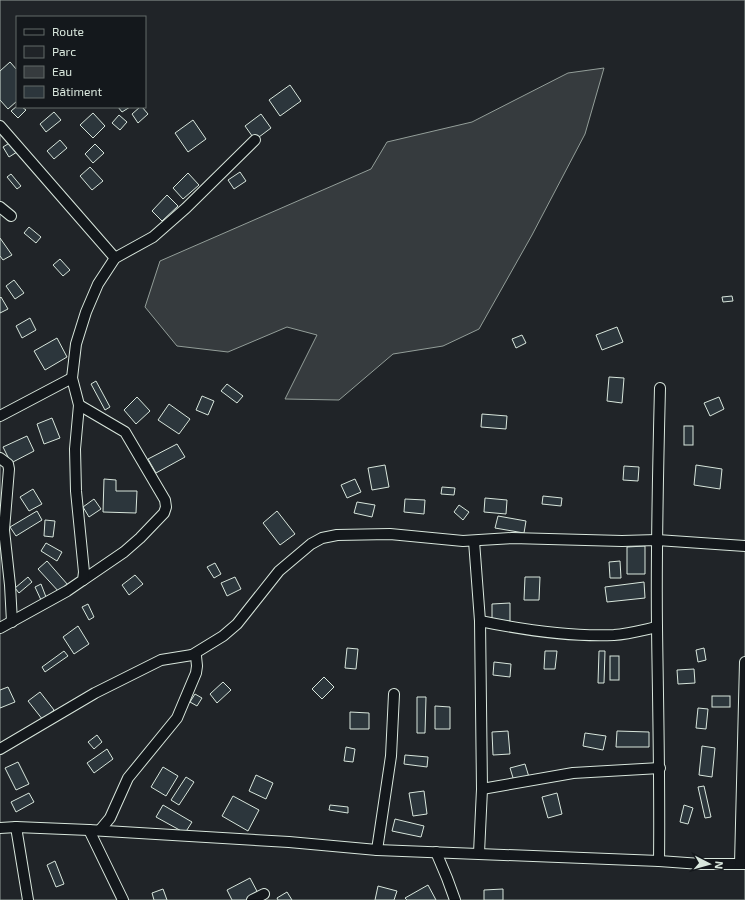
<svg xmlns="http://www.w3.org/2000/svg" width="745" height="900" viewBox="0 0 745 900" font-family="'Exo 2',sans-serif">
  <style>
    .green { fill: #202428; stroke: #939e99; fill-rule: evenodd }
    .water { fill: #363b3e; stroke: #939e99 }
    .building { fill: #2c363c; stroke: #d8e6dc }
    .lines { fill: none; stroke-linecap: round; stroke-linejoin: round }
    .street-casing { stroke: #d8e6dc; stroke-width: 12 }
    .street { stroke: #14181c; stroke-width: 10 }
  </style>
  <rect width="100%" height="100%" fill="#14181c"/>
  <path class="green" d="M0 0H745V900H0ZM17 17H145V107H17Z"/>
  <polygon class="water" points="604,68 585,134 532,235 479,329 443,346 393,354 339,400 285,399 317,335 287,327 228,352 177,346 145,307 160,261 371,169 387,142 472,122 568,73"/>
  <g class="building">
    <polygon points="10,62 17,70 17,101 8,109 0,100 0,71"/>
    <polygon points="290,85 301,101 280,116 269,100"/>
    <polygon points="17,106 17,107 22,107 26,110 18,118 11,111"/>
    <polygon points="118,107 130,107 122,112"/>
    <polygon points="140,107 142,107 148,114 138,123 132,114"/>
    <polygon points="54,112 61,120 46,132 40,124"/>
    <polygon points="93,113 105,126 93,138 80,125"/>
    <polygon points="261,114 271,128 255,140 245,126"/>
    <polygon points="119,115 127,122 120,130 112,123"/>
    <polygon points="193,120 206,139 188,152 175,133"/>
    <polygon points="60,140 67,148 54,159 47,151"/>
    <polygon points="11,142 17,152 9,157 3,147"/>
    <polygon points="95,144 104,153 93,163 85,154"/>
    <polygon points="90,167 103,181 92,190 80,176"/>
    <polygon points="240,172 246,181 234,189 228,180"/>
    <polygon points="188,173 199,185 183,199 173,188"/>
    <polygon points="11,174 21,186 17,189 7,177"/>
    <polygon points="167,195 178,206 162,221 152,211"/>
    <polygon points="29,227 41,237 36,243 24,233"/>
    <polygon points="0,238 12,255 3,260 0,256"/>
    <polygon points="60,259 70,270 63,276 53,265"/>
    <polygon points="14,280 24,293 15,299 6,286"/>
    <polygon points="732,296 733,301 723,302 722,297"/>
    <polygon points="1,297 8,309 0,313 0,298"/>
    <polygon points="30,318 36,330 22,338 16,326"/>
    <polygon points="617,327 623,342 602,350 596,335"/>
    <polygon points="522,335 526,343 516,348 512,339"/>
    <polygon points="57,338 67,357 45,370 34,351"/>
    <polygon points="609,377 624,378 622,403 607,401"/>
    <polygon points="96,381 110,407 105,410 91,384"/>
    <polygon points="227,384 243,396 237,403 221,391"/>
    <polygon points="202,396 214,401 208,415 196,410"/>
    <polygon points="137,397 150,411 136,424 124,410"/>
    <polygon points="719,397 724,409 710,416 704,403"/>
    <polygon points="169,404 190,419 179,434 158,420"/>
    <polygon points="482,414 507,416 506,429 481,427"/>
    <polygon points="52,418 60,438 44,444 37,424"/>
    <rect x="684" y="426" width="9" height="19"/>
    <polygon points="27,436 34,451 11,463 3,447"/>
    <polygon points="177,444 185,457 156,473 148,459"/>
    <polygon points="385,465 389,487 372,490 368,468"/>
    <polygon points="696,465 722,469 720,489 694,485"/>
    <polygon points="624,466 639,467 638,481 623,480"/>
    <polygon points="104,479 116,480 116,491 137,491 136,513 103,512"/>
    <polygon points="355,479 361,492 347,498 341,485"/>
    <polygon points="442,487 455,488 454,495 441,494"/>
    <polygon points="33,489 42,504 29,511 20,497"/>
    <polygon points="543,496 562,498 561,506 542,504"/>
    <polygon points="485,498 507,500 506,514 484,512"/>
    <polygon points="94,499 101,509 89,517 83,507"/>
    <polygon points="405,499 425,500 424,514 404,512"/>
    <polygon points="357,502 375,505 372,517 354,513"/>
    <polygon points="459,505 469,512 463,520 454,512"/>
    <polygon points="37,511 42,520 16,536 10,527"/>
    <polygon points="277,511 295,534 280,545 263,523"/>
    <polygon points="498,516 526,521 524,533 495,528"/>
    <polygon points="45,520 55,521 53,537 44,536"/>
    <polygon points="46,543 62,552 57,561 41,551"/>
    <polygon points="645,546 645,574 627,574 627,547"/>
    <polygon points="47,561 68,585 60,593 38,569"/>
    <polygon points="620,561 621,578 610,578 609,562"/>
    <polygon points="215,563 221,574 214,578 207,567"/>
    <polygon points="135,575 143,584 129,595 122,585"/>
    <polygon points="28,577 32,582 19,593 15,588"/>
    <polygon points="235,577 241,589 227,596 221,583"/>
    <polygon points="525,577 540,577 539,600 524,600"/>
    <polygon points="644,582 645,598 607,602 605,587"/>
    <polygon points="41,584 46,597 41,600 35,587"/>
    <polygon points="510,603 510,621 492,622 492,604"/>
    <polygon points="88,604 94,617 89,620 82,607"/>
    <polygon points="78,626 89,644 74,654 63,637"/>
    <polygon points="347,648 358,649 356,669 345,668"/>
    <polygon points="704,648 706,660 698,662 696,650"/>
    <polygon points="64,651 68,656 45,672 42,667"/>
    <polygon points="545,651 557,651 555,669 544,669"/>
    <polygon points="599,651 605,651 604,683 598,683"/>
    <rect x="610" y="656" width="9" height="24"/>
    <polygon points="494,662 511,664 510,677 493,675"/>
    <polygon points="694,669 695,683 678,684 677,670"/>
    <polygon points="324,677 334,687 322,699 312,689"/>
    <polygon points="223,682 231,690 217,703 210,694"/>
    <polygon points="8,687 15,702 0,708 0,690"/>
    <polygon points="40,692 54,710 43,720 28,701"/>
    <polygon points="195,694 202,698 197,706 190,702"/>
    <rect x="712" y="696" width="18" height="11"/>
    <polygon points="417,697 426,697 425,733 417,733"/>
    <polygon points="435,706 450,707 450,729 435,729"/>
    <polygon points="698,708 708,709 706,729 696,728"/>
    <polygon points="350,712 369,713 369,729 350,729"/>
    <polygon points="508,731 510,754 493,755 492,732"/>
    <polygon points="617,731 649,732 649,747 616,747"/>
    <polygon points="585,733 606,736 603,750 583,746"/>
    <polygon points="97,735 102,742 94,749 88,742"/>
    <polygon points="702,746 715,748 712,777 699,775"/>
    <polygon points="346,747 355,749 353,762 344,761"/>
    <polygon points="107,749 113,759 94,773 87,763"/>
    <polygon points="405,755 428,757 427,767 404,764"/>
    <polygon points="18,762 29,784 16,790 5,768"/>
    <polygon points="525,764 529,777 514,781 510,768"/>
    <polygon points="163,767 178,776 166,796 151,787"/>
    <polygon points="256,775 273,783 266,799 249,791"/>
    <polygon points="186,777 194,782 179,805 171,800"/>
    <polygon points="704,786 711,817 705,818 698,787"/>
    <polygon points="424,791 427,814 413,816 409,793"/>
    <polygon points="29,793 34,802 16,812 11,802"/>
    <polygon points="557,793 562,814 548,818 542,797"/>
    <polygon points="233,796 259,810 248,831 222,816"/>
    <polygon points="163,805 192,822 185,833 156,817"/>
    <polygon points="330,805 348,807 348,813 329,810"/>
    <polygon points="684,805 693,808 688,824 680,822"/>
    <polygon points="395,819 424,826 421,837 392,831"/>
    <polygon points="55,861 64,884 56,887 47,865"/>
    <polygon points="250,878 259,895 249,900 232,900 227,890"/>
    <polygon points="428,885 436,900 407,900 405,898"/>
    <polygon points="378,886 397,891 394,900 375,900"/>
    <polygon points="163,889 167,900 154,900 152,893"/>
    <polygon points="503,889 503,900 484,900 484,890"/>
    <polygon points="287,892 292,900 278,900 277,898"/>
  </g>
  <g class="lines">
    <defs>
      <g id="street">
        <polyline points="0,126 115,258"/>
        <polyline points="0,207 11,216"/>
        <polyline points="79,405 125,432 165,500 166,507 164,513 140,538 124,552 83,580"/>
        <polyline points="0,416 72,378"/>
        <polyline points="0,458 8,464 9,469 4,530 10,585 12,622"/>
        <polyline points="474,541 480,621 482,789 479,853"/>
        <path d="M480 621C524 630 569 637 614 635 628 634 643 630 657 627"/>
        <polyline points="0,628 67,591 83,580 84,572 76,491 75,449 79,405 72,378 76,344 86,312 98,284 115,258 153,237 186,208 255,140"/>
        <polyline points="0,749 95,693 161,660 192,655 223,636 237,624 279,571 311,544 322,538 337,535 390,534 463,541 512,538 622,541 657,540 745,546"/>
        <polyline points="482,789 573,773 660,768"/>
        <polyline points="16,827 28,900"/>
        <polyline points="0,828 16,827 89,830 289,842 377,850 659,861 701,864 745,864"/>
        <polyline points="89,830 123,900"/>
        <polyline points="100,830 110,818 128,778 177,718 196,673 197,666 196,656 192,655"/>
        <polyline points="377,850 391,756 394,694"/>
        <polyline points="436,852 447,878 455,900"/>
        <path d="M659 861C660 783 658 705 657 627 656 547 658 468 660 388"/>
        <polyline points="740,864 745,662"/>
        <polyline points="252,900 264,894"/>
      </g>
    </defs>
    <use href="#street" class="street-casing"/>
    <use href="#street" class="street"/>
  </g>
  <rect x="16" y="16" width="130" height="92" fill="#14181c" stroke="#626a69"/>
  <rect x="24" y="29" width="20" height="6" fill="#14181c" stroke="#626a69"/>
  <text x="52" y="36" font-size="12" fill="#d8e6dc">Route</text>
  <rect x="24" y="46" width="20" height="12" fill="#202428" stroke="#626a69"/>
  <text x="52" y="56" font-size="12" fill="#d8e6dc">Parc</text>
  <rect x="24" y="66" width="20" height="12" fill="#363b3e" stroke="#626a69"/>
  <text x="52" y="76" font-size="12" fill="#d8e6dc">Eau</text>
  <rect x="24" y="86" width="20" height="12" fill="#2c363c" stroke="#626a69"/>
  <text x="52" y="96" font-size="12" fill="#d8e6dc">Bâtiment</text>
  <g transform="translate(709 864) rotate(96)" stroke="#14181c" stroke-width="3" paint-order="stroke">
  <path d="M0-3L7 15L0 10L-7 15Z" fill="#d8e6dc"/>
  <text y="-6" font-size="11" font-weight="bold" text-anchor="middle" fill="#d8e6dc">N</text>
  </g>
</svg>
